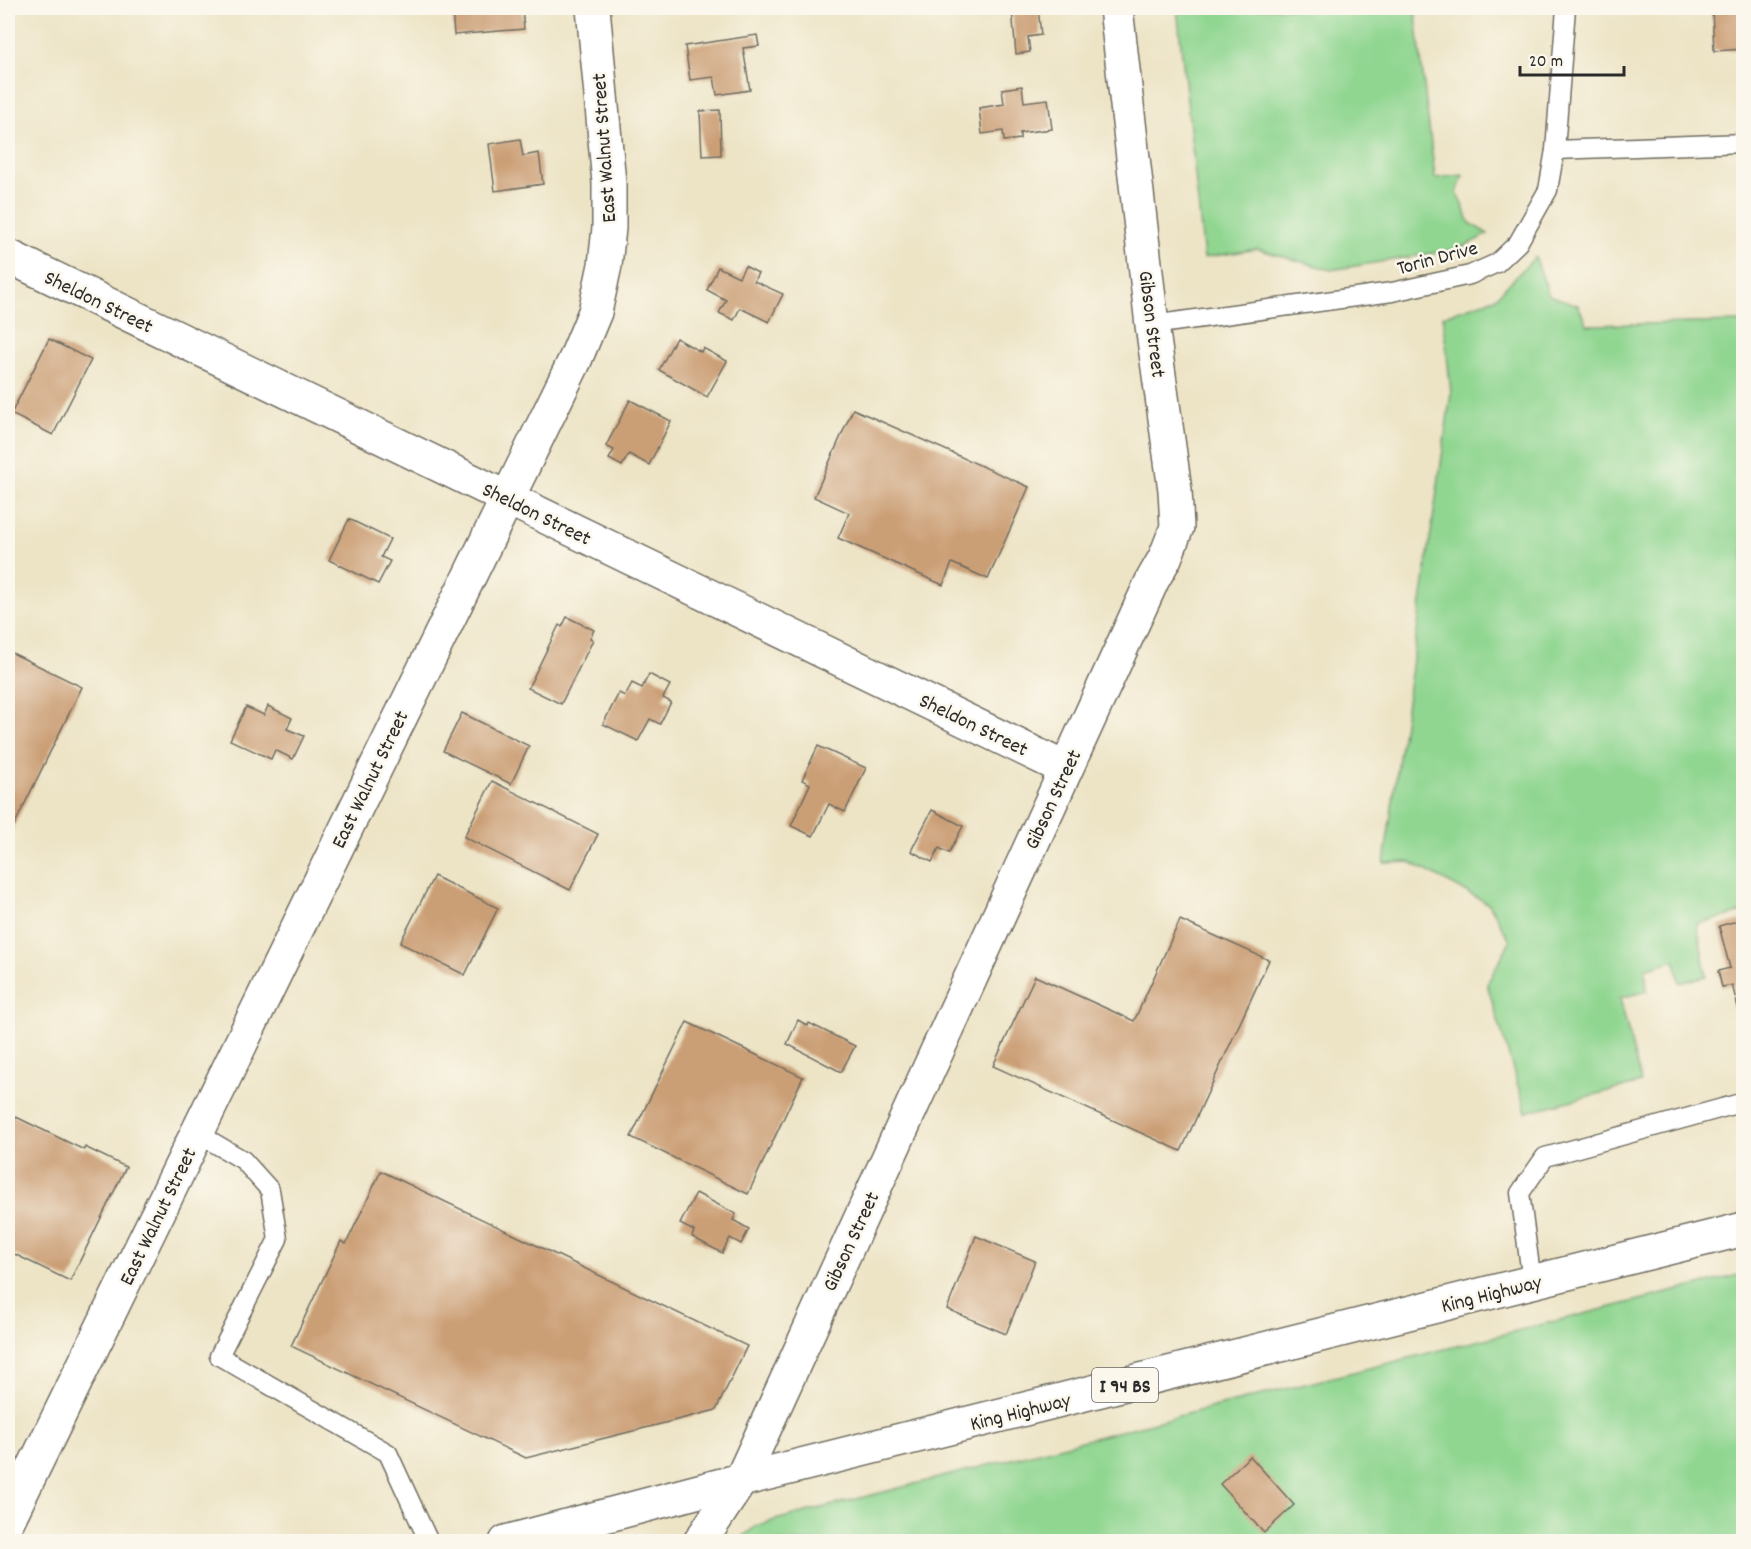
<svg xmlns="http://www.w3.org/2000/svg" width="1751" height="1549" viewBox="0 0 1751 1549" font-family="Dekko,sans-serif">
  <style>
    .green { fill: #90d691; stroke: #5e805e; stroke-width: 1.5 }
    .building { fill: #cb9f76 }
    .lines { fill: none; stroke-linecap: round; stroke-linejoin: round }
    .service-casing { stroke: #6f6c61; stroke-width: 21 }
    .minor-casing { stroke: #6f6c61; stroke-width: 36 }
    .primary-casing { stroke: #6f6c61; stroke-width: 36 }
    .service { stroke: #fff; stroke-width: 18 }
    .minor { stroke: #fff; stroke-width: 33 }
    .primary { stroke: #fff; stroke-width: 33 }
    .labels { text-anchor: middle; stroke-width: 5; stroke-linejoin: round; paint-order: stroke }
    .shield { fill: #fbf7ec; stroke: #696865; stroke-width: 1.5 }
    .shield-label { font-size: 20px; font-weight: bold; fill: #2b2b2b }
    .street-label { font-size: 21px; fill: #2b2b2b; stroke: #fbf7ec }
  </style>
  <rect width="100%" height="100%" fill="#fbf7ec"/>
  <filter id="ink" filterUnits="userSpaceOnUse"><feTurbulence type="fractalNoise" baseFrequency=".0167" numOctaves="2"/><feDisplacementMap in="SourceGraphic" scale="12" xChannelSelector="R" yChannelSelector="G"/><feConvolveMatrix kernelMatrix="1 2 1 2 8 2 1 2 1" color-interpolation-filters="sRGB"/></filter>
  <filter id="wash" filterUnits="userSpaceOnUse"><feTurbulence type="fractalNoise" baseFrequency=".008" numOctaves="4" result="noise"/><feDisplacementMap in="SourceGraphic" scale="24" xChannelSelector="R" yChannelSelector="G"/><feGaussianBlur stdDeviation="1.35" result="paint"/><feColorMatrix in="noise" values="0 0 0 0 0 0 0 0 0 0 0 0 0 0 0 0 0 1.4 0 .05"/><feComposite in="paint" operator="in"/></filter>
  <g filter="url(#wash)">
    <rect width="100%" height="100%" fill="#ede4c6"/>
    <g class="green">
      <polygon points="1177,8 1415,8 1435,178 1463,175 1457,193 1470,223 1488,234 1459,249 1331,270 1257,249 1204,258"/>
      <polygon points="1535,257 1549,295 1578,305 1587,325 1743,322 1744,912 1697,924 1706,976 1680,983 1675,960 1645,969 1647,991 1620,998 1641,1083 1526,1112 1487,984 1510,941 1489,904 1410,862 1384,863 1451,393 1443,316 1495,298"/>
      <polygon points="1743,1274 1743,1541 737,1542 756,1526 775,1520 1190,1413"/>
    </g>
    <g id="blocks">
      <g class="building">
        <polygon points="452,8 522,8 524,29 454,35"/>
        <polygon points="1004,8 1038,8 1041,35 1028,37 1030,52 1016,54 1012,10 1004,11"/>
        <polygon points="1712,8 1744,8 1744,49 1714,51"/>
        <polygon points="757,35 759,46 743,48 750,90 717,95 714,77 690,80 685,46"/>
        <polygon points="1022,86 1024,102 1048,99 1052,129 1020,133 1020,139 1004,141 1003,131 982,134 979,108 1004,104 1002,89"/>
        <polygon points="720,110 721,155 702,156 700,111"/>
        <polygon points="520,139 523,156 539,153 543,184 495,191 489,144"/>
        <polygon points="745,266 758,273 754,281 783,294 769,322 740,308 734,320 719,313 726,300 707,290 718,267 739,277"/>
        <polygon points="676,338 701,352 703,348 727,361 707,397 659,370"/>
        <polygon points="49,339 91,360 53,435 11,414"/>
        <polygon points="630,400 671,421 649,465 629,454 622,466 609,459 614,450 606,446"/>
        <polygon points="853,409 1029,487 988,579 952,563 943,585 838,538 849,513 814,497"/>
        <polygon points="349,519 390,539 381,557 390,561 378,584 329,560"/>
        <polygon points="567,617 594,630 590,638 593,640 561,704 528,688 559,625 562,627"/>
        <polygon points="8,651 82,687 8,838"/>
        <polygon points="649,674 670,685 663,698 671,702 660,724 650,719 638,741 603,724 619,693 625,696 632,683 642,688"/>
        <polygon points="268,706 292,718 287,729 304,736 293,759 275,750 271,759 230,740 246,707 264,715"/>
        <polygon points="462,713 529,746 511,784 443,751"/>
        <polygon points="818,746 866,768 845,812 829,804 813,836 791,826 810,784 802,780"/>
        <polygon points="492,781 598,834 570,890 464,837"/>
        <polygon points="932,810 963,826 949,853 939,848 932,862 911,851"/>
        <polygon points="434,876 498,908 465,975 400,943"/>
        <polygon points="1744,919 1744,1026 1743,1026 1732,985 1722,987 1718,971 1730,968 1719,926"/>
        <polygon points="1180,920 1269,960 1181,1151 993,1066 1035,976 1134,1021"/>
        <polygon points="798,1020 808,1026 809,1023 855,1046 841,1072 787,1044"/>
        <polygon points="687,1022 803,1077 748,1194 631,1137"/>
        <polygon points="8,1113 84,1150 85,1147 126,1167 70,1281 8,1251"/>
        <polygon points="381,1171 747,1346 716,1410 526,1458 291,1346 341,1241 346,1244"/>
        <polygon points="696,1193 736,1214 733,1220 749,1229 741,1244 730,1238 722,1253 692,1237 694,1231 680,1224"/>
        <polygon points="976,1236 1035,1261 1006,1334 947,1309"/>
        <polygon points="1250,1456 1294,1505 1264,1533 1220,1484"/>
      </g>
    </g>
  </g>
  <g filter="url(#ink)">
    <use href="#blocks" fill-opacity="0" stroke="#6f6c61" stroke-width="1.5"/>
    <g class="lines">
      <defs>
        <g id="service">
          <polyline points="1555,150 1744,143"/>
          <polyline points="1152,325 1392,292 1470,275 1497,263 1518,243 1548,190 1555,150 1566,8"/>
          <polyline points="197,1133 243,1160 270,1190 278,1239 219,1356 388,1453 429,1542"/>
          <polyline points="1532,1282 1520,1193 1545,1157 1744,1102"/>
        </g>
        <g id="minor">
          <polyline points="8,256 1066,769"/>
          <polyline points="8,1520 575,360 595,312 605,265 609,228 609,183 593,8"/>
          <polyline points="700,1542 741,1480 1153,579 1165,558 1177,527 1175,490 1152,325 1116,8"/>
        </g>
        <polyline id="primary" points="506,1542 741,1480 1744,1229"/>
      </defs>
      <use href="#service" class="service-casing"/>
      <use href="#minor" class="minor-casing"/>
      <use href="#primary" class="primary-casing"/>
      <use href="#service" class="service"/>
      <use href="#minor" class="minor"/>
      <use href="#primary" class="primary"/>
    </g>
  </g>
  <g class="labels">
    <rect class="shield" x="1092" y="1368" width="66" height="34" rx="4.5"/>
    <g class="shield-label">
      <text x="1125" y="1392">I 94 BS</text>
    </g>
    <g class="street-label">
      <text transform="translate(603 148) rotate(-94)" y="7">East Walnut Street</text>
      <text transform="translate(1437 257) rotate(-15)" y="7">Torin Drive</text>
      <text transform="translate(99 301) rotate(26)" y="7">Sheldon Street</text>
      <text transform="translate(1153 324) rotate(83)" y="7">Gibson Street</text>
      <text transform="translate(537 513) rotate(26)" y="7">Sheldon Street</text>
      <text transform="translate(974 724) rotate(26)" y="7">Sheldon Street</text>
      <text transform="translate(369 779) rotate(-64)" y="7">East Walnut Street</text>
      <text transform="translate(1052 799) rotate(-65)" y="7">Gibson Street</text>
      <text transform="translate(157 1216) rotate(-64)" y="7">East Walnut Street</text>
      <text transform="translate(850 1241) rotate(-65)" y="7">Gibson Street</text>
      <text transform="translate(1491 1293) rotate(-14)" y="7">King Highway</text>
      <text transform="translate(1020 1411) rotate(-14)" y="7">King Highway</text>
    </g>
  </g>
  <rect width="1751" height="1549" fill="none" stroke="#fbf7ec" stroke-width="30"/>
  <path d="M1520 66v9h104v-9" fill="none" stroke="#2b2b2b" stroke-width="3"/>
  <text x="1529" y="66" font-size="18" fill="#2b2b2b" stroke="#fbf7ec" stroke-width="4.5" paint-order="stroke">20 m</text>
</svg>
